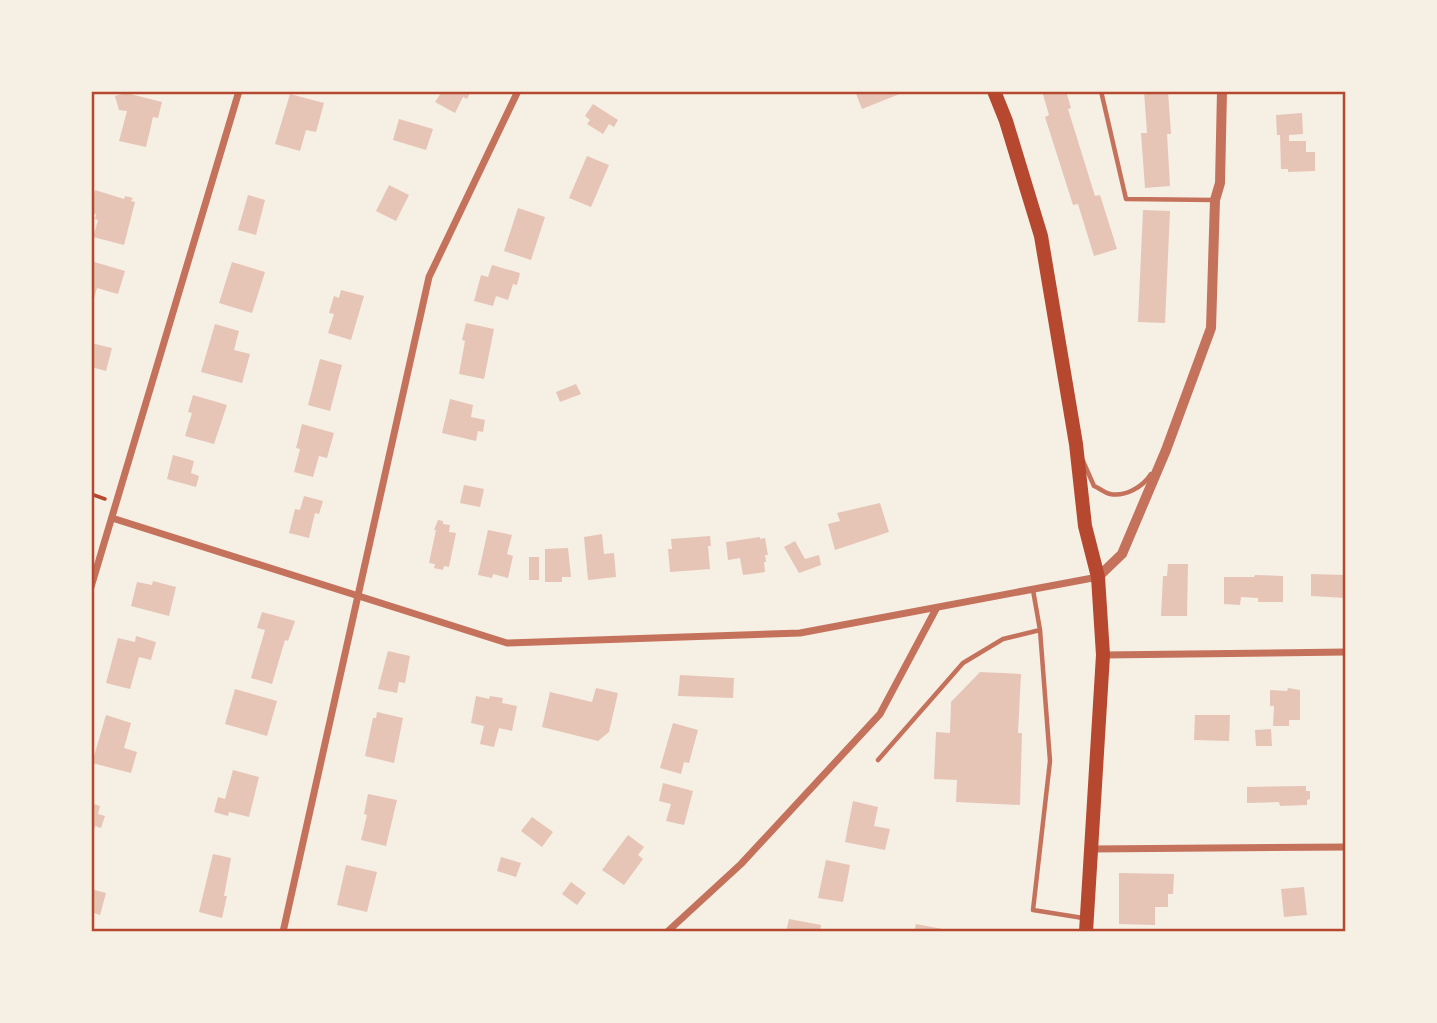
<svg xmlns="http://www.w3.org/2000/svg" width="1437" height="1023" viewBox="0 0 1437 1023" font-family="Georgia,serif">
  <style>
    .building { fill: #e6c5b7 }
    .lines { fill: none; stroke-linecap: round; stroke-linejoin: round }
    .path { stroke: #b5482f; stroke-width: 3.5 }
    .service { stroke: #c5725c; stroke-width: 4.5 }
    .minor { stroke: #c5725c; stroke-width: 7 }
    .tertiary { stroke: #c5725c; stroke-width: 10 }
    .primary { stroke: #b5482f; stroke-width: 14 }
    .neatline { fill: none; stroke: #b5482f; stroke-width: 2.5 }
  </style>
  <rect width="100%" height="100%" fill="#f6efe4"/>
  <g class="building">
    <polygon points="445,91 471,91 467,99 463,97 455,113 435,102 441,93 443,94"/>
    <polygon points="855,91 901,91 902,93 862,109"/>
    <polygon points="1042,91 1066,91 1071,108 1068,109 1095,196 1100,195 1117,249 1094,256 1078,204 1073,205 1045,117 1049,115"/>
    <polygon points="1144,91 1168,91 1171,134 1167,134 1170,186 1145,188 1141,133 1147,133"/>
    <polygon points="126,93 162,102 158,118 153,117 146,147 119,141 127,111 119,110 115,96"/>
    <polygon points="290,94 324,103 316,132 306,130 300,151 275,144"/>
    <polygon points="593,104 618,120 614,127 609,124 603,134 587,124 590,120 585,116"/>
    <polygon points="1302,113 1303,134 1289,135 1289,141 1306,141 1306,152 1315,152 1315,171 1288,172 1288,169 1281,169 1280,135 1277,135 1276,115"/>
    <polygon points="399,119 433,129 426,150 393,140"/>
    <polygon points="587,156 609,165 591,207 569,198"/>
    <polygon points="389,185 409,195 396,221 376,211"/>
    <polygon points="95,190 124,199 125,196 133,198 131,201 135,202 124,245 93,237 98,220 95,219 96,214 91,213 91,207"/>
    <polygon points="248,195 265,200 256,235 238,230"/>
    <polygon points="518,208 545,217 531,260 504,251"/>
    <polygon points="1143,210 1170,211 1165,323 1138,322"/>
    <polygon points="91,261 125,271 118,294 97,288 92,305"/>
    <polygon points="232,262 265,272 252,313 219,303"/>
    <polygon points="492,265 520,273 517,285 513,284 508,300 496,296 493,306 474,301 481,275 488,277"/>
    <polygon points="341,290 364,296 351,340 328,333 334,314 329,313 334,296 339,298"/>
    <polygon points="466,323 494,329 484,379 459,374 465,341 462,340"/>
    <polygon points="215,324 239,331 234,350 250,354 242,383 201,372"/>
    <polygon points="91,343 112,348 106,371 91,367"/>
    <polygon points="320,359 342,365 330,411 308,405"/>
    <polygon points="576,384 581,394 560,402 556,392"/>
    <polygon points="193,395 227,405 214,444 185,436 192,413 188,412"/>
    <polygon points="450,399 473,405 471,417 485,420 483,432 478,431 476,441 442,433"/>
    <polygon points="302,424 334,433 327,458 319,456 313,477 294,472 300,449 296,448"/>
    <polygon points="173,455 194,461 191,473 199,476 196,487 167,479"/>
    <polygon points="464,485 484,489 480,507 460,503"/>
    <polygon points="304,496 323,501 319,514 315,513 309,538 289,533 295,509 300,510"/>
    <polygon points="880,503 889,532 835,550 828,524 840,521 837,513"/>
    <polygon points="438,520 443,521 443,524 450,525 449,532 456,533 449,567 444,566 443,570 434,568 435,564 429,563 436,530 434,530"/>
    <polygon points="488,530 512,535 507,554 513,556 508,578 493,574 492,578 478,575"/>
    <polygon points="602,534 604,554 614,553 616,577 588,580 584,537"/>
    <polygon points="710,536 711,546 708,546 710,569 670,572 668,549 672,549 671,539"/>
    <polygon points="760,537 760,539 765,538 768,555 765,555 766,562 764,562 765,572 743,575 740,558 728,560 726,542"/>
    <polygon points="795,541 805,559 819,555 821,565 799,573 784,547"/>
    <polygon points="568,548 571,577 562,577 562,582 545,582 545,549"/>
    <rect x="529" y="557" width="10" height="23"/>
    <polygon points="1168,564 1188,564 1187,616 1161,616 1163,576 1167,576"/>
    <polygon points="1311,574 1346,575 1346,598 1311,596"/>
    <polygon points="1255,575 1283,576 1283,602 1258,602 1258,598 1241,597 1240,605 1224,604 1224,577 1254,577"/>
    <polygon points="153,581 176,587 169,616 131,606 137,582 152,585"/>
    <polygon points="262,612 295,621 288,641 285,640 272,684 251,678 265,630 257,628"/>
    <polygon points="136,636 156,642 151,660 139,657 130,689 106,683 118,638 135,642"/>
    <polygon points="388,651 410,656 405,683 399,682 397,693 378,689"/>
    <polygon points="980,672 1021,674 1018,733 1022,733 1020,805 956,802 957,780 934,779 936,732 950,733 951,702"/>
    <polygon points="680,675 734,678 733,698 678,696"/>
    <polygon points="596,688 618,693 609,732 598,741 542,727 550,692 592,702"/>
    <polygon points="1288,688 1300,690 1300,720 1289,720 1289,726 1273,726 1274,706 1270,706 1270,690 1287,691"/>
    <polygon points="235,689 277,701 267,736 225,724"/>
    <polygon points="476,696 489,699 490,696 503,698 502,703 517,706 512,731 499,728 494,747 480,744 484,726 471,723"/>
    <polygon points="377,712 403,718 394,763 365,756 373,718 376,718"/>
    <polygon points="106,715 131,723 124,748 137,752 131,773 92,763"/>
    <polygon points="1195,715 1230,715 1229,741 1194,740"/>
    <polygon points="673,723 698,730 689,763 684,762 681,774 660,768"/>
    <polygon points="1271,729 1272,746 1256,746 1255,730"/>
    <polygon points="233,770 259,777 249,817 229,812 228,816 214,812 218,797 225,799"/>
    <polygon points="663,783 693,791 684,825 666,821 671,804 659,801"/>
    <polygon points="1306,786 1306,791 1310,791 1310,799 1307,800 1307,805 1280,806 1279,802 1247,803 1247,787"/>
    <polygon points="368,794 397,800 386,846 361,840 367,815 364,814"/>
    <polygon points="853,801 878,807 874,826 890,829 885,850 845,842"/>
    <polygon points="91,803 100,806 98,814 105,816 101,828 95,826 92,837"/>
    <polygon points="532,817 553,832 542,847 521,831"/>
    <polygon points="628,835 644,847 638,855 643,859 624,885 602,870"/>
    <polygon points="213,854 231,858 224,896 227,896 222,918 199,912"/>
    <polygon points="501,857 521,863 516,877 497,871"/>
    <polygon points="826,860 850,865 843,902 818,898"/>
    <polygon points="346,865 377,872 367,912 337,905"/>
    <polygon points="1119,873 1174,874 1173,894 1168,894 1168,907 1155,907 1155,925 1119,924"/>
    <polygon points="571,882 586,893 577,905 562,894"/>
    <polygon points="1304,887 1307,915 1284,917 1281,889"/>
    <polygon points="91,889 106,893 100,915 91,912"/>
    <polygon points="789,919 821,925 820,932 786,932"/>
    <polygon points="916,924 953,931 953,932 914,932"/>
  </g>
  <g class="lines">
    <polyline class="path" points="91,494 105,499"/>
    <g class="service">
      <polyline points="1101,91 1126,199 1214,200"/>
      <path d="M1083 461 1094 486C1099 488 1105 493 1110 494 1125 497 1143 487 1151 474"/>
      <polyline points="1033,590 1040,630"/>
      <polyline points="878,760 963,663 1003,639 1040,630 1050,761 1033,910 1083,918"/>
    </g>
    <g class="minor">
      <polyline points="112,518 507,643 800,633 1098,577"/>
      <polyline points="91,587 239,91"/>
      <polyline points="1104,655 1346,652"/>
      <polyline points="1091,849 1346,847"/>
      <polyline points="283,932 429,277 518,91"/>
      <polyline points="667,932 741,864 880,714 936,609"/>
    </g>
    <polyline class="tertiary" points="1098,577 1122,554 1166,450 1211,328 1215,200 1220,183 1222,91"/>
    <polyline class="primary" points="994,91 1006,121 1041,236 1076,444 1085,526 1098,577 1103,655 1086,932"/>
  </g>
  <rect width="1437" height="1023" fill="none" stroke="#f6efe4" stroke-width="186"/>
  <rect x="93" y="93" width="1251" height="837" class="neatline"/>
</svg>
